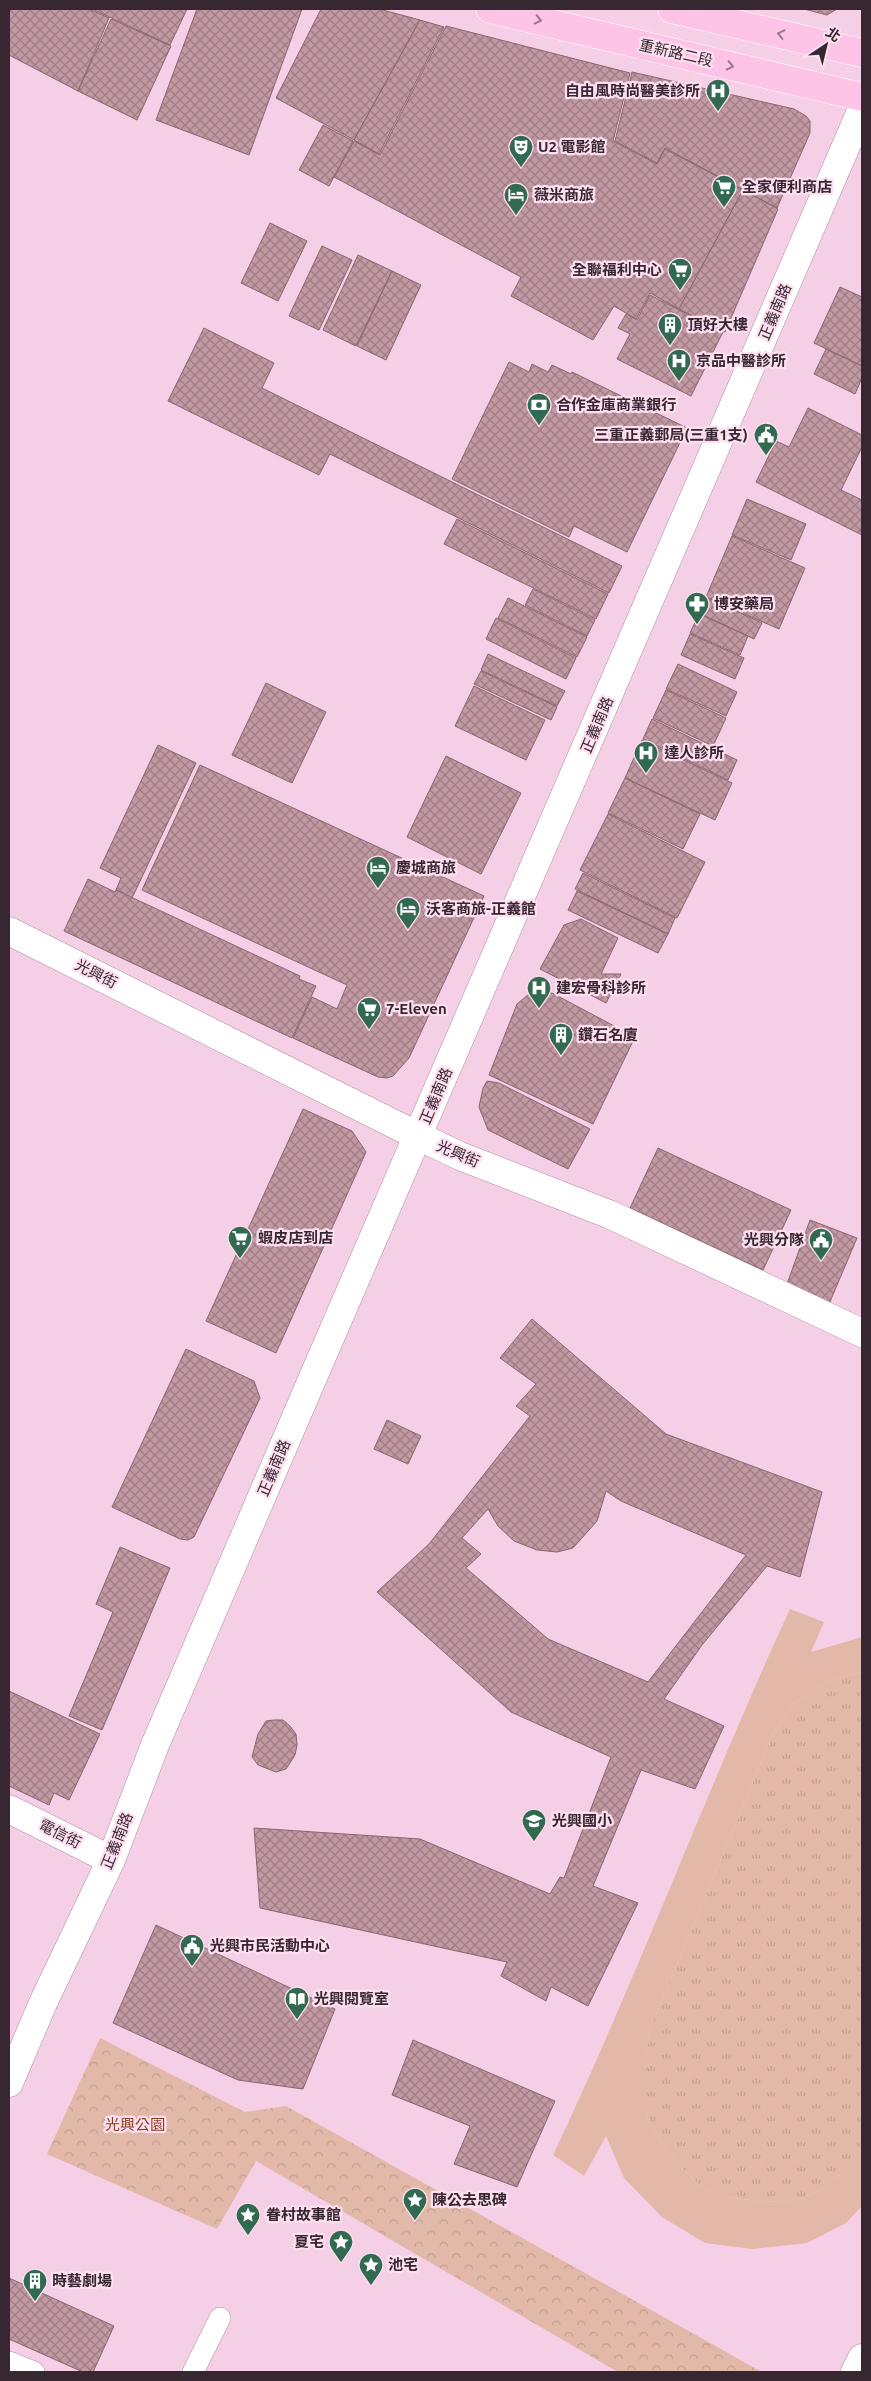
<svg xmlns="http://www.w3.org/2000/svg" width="871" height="2381" viewBox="0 0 871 2381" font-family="Ubuntu,'Noto Sans TC',sans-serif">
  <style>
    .grass { fill: url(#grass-tufts) }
    .park { fill: url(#park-crowns) }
    .pitch { fill: #e2b9a8 }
    .building { fill: url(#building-cross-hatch); stroke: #8a646d; fill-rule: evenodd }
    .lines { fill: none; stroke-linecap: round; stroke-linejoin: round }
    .pedestrian-casing { stroke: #b28ea3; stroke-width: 22 }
    .minor-casing { stroke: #b28ea3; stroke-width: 29 }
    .tertiary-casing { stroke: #b28ea3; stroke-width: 29 }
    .primary-casing { stroke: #fff; stroke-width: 29 }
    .pedestrian { stroke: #fff; stroke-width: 21 }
    .minor { stroke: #fff; stroke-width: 28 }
    .tertiary { stroke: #fff; stroke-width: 28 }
    .primary { stroke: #fdc4e7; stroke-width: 28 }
    .oneway { stroke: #9a768c }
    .labels { text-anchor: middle; stroke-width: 4.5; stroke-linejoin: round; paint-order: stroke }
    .street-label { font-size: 15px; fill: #362730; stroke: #fedff0 }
    .poi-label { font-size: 15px; font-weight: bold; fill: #362730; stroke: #fedff0; text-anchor: start }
    .park-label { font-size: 15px; fill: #893b17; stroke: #fedff0 }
  </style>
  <defs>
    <pattern id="grass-tufts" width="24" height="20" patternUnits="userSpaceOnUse" patternTransform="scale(1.25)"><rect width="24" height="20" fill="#e2b9a8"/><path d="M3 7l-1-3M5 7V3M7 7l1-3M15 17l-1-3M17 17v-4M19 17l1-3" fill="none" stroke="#c29f91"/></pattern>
    <pattern id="park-crowns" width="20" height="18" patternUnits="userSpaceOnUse" patternTransform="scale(1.25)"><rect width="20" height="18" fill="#e2b9a8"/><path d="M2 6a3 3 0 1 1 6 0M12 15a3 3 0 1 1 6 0" fill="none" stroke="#c29f91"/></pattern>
    <pattern id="building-cross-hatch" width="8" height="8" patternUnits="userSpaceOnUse" patternTransform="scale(1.25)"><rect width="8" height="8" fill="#c299a2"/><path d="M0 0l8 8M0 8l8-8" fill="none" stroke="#9e7d84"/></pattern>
  </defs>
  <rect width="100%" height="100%" fill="#f5cfe5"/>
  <path class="grass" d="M862 1672V2149C846 2169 830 2187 805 2197 784 2205 728 2201 708 2190 687 2178 653 2138 647 2115 639 2086 645 2058 650 2029L773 1734 794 1703 830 1680Z"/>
  <polygon class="park" points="100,2038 245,2112 286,2106 762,2372 618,2372 256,2161 217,2229 47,2154"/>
  <path class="pitch" d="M790 1609 824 1622 811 1652 862 1637V1672L830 1680 794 1703 773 1734 650 2029C645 2057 640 2086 647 2115 653 2138 687 2178 708 2190 728 2201 784 2205 805 2197 830 2187 846 2169 862 2149V2206L846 2223 807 2243 752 2249 705 2243 662 2217 624 2178 606 2136 584 2176 553 2155C638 1976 707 1789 790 1609Z"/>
  <g class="building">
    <polygon points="9,9 89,9 109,18 78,91 9,55"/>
    <polygon points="92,9 187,9 170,45"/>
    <polygon points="197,9 302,9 249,155 156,120"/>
    <polygon points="321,9 379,9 420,20 354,140 276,98"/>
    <polygon points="804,9 837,9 827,15"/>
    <polygon points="111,19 171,46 137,120 78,91"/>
    <polygon points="420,20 444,27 379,154 354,140"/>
    <polygon points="446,26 630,73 613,141 657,164 665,149 743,190 679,309 650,293 636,319 614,306 593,340 511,296 521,277 334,177 354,141 380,155"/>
    <polygon points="632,72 794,109 806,116 810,121 810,133 777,208 665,148 657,163 615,141"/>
    <polygon points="323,125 353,141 329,186 299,170"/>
    <polygon points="743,190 778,209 725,332 679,309"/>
    <polygon points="270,223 307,241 278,301 241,283"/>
    <polygon points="322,246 352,260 319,330 289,316"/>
    <polygon points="358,255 392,271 356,346 323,330"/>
    <polygon points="392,271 421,285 386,360 357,346"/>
    <polygon points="840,287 862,297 862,366 814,343"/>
    <polygon points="650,295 723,332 691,396 617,359 630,334 618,328 626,314 637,320"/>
    <polygon points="204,328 274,363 262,388 622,566 609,593 330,454 319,475 168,401"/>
    <polygon points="826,349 862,366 862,378 855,394 814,374"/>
    <polygon points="509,362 529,372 532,364 548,372 552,365 571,374 572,372 687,428 627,552 574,526 569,537 452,479"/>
    <polygon points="808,408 862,435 862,447 841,490 862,500 862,535 756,482 776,441 789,447"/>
    <polygon points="747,499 806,524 791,560 732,535"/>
    <polygon points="457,519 608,594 596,619 444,544"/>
    <polygon points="732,536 805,568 779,629 706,597"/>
    <polygon points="533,589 595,620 587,636 525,605"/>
    <polygon points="706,597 762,623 754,639 699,613"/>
    <polygon points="508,598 587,637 577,657 498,618"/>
    <polygon points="699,614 748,636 740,655 690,633"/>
    <polygon points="496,618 576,658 566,679 486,639"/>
    <polygon points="690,634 744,658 735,679 681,655"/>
    <polygon points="488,654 565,691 557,706 481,670"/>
    <polygon points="678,664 737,692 726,716 666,689"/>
    <polygon points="481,671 557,707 551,720 474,684"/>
    <polygon points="266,683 326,712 292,783 232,755"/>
    <polygon points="474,686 545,720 526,760 455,726"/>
    <polygon points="666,690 726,718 713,746 653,718"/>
    <polygon points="652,719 737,760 728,780 643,739"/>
    <polygon points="642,740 732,783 715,820 625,778"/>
    <polygon points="158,745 196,763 132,898 116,890 121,878 100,868"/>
    <polygon points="446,756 521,793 481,874 407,837"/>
    <polygon points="200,765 484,896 409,1058 393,1076 387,1078 378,1077 293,1038 312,997 337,1009 347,985 142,890"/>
    <polygon points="625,778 700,814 683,849 608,813"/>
    <polygon points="608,814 705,862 677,918 580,870"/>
    <polygon points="583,873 675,918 668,934 575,889"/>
    <polygon points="88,879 115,892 116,890 300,976 299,979 316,986 292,1038 64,931"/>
    <polygon points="577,891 668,934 658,953 568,910"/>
    <polygon points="581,919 618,938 601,974 621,974 606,1003 540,969 564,925"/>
    <polygon points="552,993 635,1037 593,1124 489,1075 517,1004 529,994"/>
    <polygon points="487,1081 499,1083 590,1129 568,1169 488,1130 479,1107 483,1088"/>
    <polygon points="303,1109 352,1131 366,1152 276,1353 206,1321"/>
    <polygon points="658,1148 791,1210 763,1270 630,1208"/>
    <polygon points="810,1220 857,1238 829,1304 787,1284"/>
    <path d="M532 1319 666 1434 822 1492 800 1577 767 1566 702 1645 664 1699 724 1726 695 1789 641 1770 593 1886 638 1903 588 2006 551 1987 546 2001 501 1976 507 1962 260 1908 254 1828 420 1839 550 1894 560 1877 564 1878 611 1757 511 1712 377 1592 429 1544 530 1416 516 1406 536 1384 500 1358ZM606 1491 621 1501 746 1555 648 1682 548 1639 466 1568 481 1554 462 1538 488 1509 498 1526 514 1541 537 1550 557 1552 573 1548 597 1521Z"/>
    <polygon points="186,1349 254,1381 260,1398 194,1537 188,1540 180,1539 112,1507"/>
    <polygon points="387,1420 421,1436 408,1464 374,1449"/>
    <polygon points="120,1547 170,1568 102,1730 69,1716 113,1612 96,1604"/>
    <polygon points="9,1691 100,1734 69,1800 54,1793 49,1805 9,1786"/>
    <polygon points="274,1720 283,1720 290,1726 296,1734 297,1745 295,1755 286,1769 276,1772 258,1765 252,1757 258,1734 266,1721"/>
    <polygon points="156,1925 335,2009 303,2089 238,2080 113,2023"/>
    <polygon points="413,2040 555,2101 517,2187 454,2164 470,2126 392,2095"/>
    <polygon points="9,2278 114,2326 93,2372 83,2372 9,2339"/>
  </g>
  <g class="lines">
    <defs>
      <g id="pedestrian">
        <polyline points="9,2362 34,2372"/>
        <polyline points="193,2372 220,2318"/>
      </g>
      <g id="minor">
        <polyline points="9,931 418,1136 460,1156 611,1215 862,1333"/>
        <polyline points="9,1809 111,1860"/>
        <polyline points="855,2372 862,2358"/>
      </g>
      <polyline id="tertiary" points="9,2083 43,2003 111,1860 155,1745 311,1382 862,109"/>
      <g id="primary">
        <polyline points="490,9 862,97"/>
        <polyline points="672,9 862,53"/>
      </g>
    </defs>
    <use href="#pedestrian" class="pedestrian-casing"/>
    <use href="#minor" class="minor-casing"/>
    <use href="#tertiary" class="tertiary-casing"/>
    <use href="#primary" class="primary-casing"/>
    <use href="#pedestrian" class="pedestrian"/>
    <use href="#minor" class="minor"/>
    <use href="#tertiary" class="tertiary"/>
    <use href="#primary" class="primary"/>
  </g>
  <defs><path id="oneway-chevron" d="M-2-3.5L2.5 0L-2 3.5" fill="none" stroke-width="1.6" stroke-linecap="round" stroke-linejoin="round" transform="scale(1.25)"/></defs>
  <g class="oneway">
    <use href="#oneway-chevron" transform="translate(538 20) rotate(13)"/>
    <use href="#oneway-chevron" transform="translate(781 34) rotate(-167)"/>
    <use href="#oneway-chevron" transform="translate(730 66) rotate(13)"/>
  </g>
  <defs>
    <symbol id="hospital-pin" viewBox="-11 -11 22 30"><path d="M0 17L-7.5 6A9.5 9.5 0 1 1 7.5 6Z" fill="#326a51" stroke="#fedff0"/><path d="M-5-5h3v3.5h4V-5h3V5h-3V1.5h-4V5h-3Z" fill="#fff"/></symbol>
    <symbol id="theatre-pin" viewBox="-11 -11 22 30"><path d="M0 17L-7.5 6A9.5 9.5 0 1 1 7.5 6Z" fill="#326a51" stroke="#fedff0"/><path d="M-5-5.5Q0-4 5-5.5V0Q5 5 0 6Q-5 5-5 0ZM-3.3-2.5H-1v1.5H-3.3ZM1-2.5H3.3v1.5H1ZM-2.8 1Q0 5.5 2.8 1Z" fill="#fff"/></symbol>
    <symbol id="supermarket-pin" viewBox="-11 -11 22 30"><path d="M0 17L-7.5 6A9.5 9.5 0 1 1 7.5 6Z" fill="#326a51" stroke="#fedff0"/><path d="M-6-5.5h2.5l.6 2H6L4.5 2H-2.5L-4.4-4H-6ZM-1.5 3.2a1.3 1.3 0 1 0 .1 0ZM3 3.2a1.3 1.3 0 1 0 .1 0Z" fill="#fff"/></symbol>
    <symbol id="hotel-pin" viewBox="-11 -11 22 30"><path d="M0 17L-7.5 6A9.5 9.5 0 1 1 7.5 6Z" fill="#326a51" stroke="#fedff0"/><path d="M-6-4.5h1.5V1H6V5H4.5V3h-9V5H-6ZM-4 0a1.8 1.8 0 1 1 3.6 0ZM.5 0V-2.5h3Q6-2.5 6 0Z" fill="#fff"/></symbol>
    <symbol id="building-pin" viewBox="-11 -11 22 30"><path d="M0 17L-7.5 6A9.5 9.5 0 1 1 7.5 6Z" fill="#326a51" stroke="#fedff0"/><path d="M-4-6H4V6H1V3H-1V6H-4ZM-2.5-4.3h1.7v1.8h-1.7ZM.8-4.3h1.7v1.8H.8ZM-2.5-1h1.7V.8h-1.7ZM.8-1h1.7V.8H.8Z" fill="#fff"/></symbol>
    <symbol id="bank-pin" viewBox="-11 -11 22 30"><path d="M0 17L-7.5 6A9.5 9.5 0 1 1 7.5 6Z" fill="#326a51" stroke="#fedff0"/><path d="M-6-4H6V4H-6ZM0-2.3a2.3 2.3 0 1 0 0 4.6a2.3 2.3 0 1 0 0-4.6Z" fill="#fff"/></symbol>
    <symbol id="civic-pin" viewBox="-11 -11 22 30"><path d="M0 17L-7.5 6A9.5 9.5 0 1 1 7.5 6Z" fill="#326a51" stroke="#fedff0"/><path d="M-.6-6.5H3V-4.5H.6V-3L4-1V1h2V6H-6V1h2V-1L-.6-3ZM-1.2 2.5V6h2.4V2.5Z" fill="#fff"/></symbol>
    <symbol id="pharmacy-pin" viewBox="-11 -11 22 30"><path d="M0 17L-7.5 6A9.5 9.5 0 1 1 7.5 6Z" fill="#326a51" stroke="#fedff0"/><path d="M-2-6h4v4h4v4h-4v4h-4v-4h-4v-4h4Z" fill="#fff"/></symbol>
    <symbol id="school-pin" viewBox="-11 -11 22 30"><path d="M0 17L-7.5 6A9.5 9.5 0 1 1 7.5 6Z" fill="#326a51" stroke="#fedff0"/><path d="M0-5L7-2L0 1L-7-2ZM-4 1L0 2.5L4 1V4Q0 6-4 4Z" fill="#fff"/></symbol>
    <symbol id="library-pin" viewBox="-11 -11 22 30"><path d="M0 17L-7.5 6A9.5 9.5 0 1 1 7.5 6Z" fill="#326a51" stroke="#fedff0"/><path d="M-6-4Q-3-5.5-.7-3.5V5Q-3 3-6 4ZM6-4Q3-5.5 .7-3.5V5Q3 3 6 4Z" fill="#fff"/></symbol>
    <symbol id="sight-pin" viewBox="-11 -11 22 30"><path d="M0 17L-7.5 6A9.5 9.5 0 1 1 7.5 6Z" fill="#326a51" stroke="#fedff0"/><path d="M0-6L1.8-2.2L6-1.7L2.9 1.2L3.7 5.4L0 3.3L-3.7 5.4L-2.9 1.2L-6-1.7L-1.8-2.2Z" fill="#fff"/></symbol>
  </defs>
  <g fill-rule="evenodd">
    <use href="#hospital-pin" x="704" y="77" width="28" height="38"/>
    <use href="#theatre-pin" x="507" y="133" width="28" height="38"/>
    <use href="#supermarket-pin" x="710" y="173" width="28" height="38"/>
    <use href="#hotel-pin" x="502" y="181" width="28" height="38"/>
    <use href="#supermarket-pin" x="666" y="256" width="28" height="38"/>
    <use href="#building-pin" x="656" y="311" width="28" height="38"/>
    <use href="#hospital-pin" x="665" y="347" width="28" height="38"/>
    <use href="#bank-pin" x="525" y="391" width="28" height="38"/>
    <use href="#civic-pin" x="752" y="421" width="28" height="38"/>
    <use href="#pharmacy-pin" x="683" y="590" width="28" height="38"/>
    <use href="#hospital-pin" x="632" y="739" width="28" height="38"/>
    <use href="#hotel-pin" x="364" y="854" width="28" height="38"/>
    <use href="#hotel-pin" x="394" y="895" width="28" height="38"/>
    <use href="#hospital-pin" x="525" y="974" width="28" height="38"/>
    <use href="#supermarket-pin" x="355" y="995" width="28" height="38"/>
    <use href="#building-pin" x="547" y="1021" width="28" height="38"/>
    <use href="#supermarket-pin" x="226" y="1224" width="28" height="38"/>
    <use href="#civic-pin" x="807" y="1226" width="28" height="38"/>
    <use href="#school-pin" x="520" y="1807" width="28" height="38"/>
    <use href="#civic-pin" x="178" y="1932" width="28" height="38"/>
    <use href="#library-pin" x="283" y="1985" width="28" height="38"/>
    <use href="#sight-pin" x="401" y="2186" width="28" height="38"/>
    <use href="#sight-pin" x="234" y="2201" width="28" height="38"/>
    <use href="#sight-pin" x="327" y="2228" width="28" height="38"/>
    <use href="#sight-pin" x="357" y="2251" width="28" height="38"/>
    <use href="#building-pin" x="21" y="2267" width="28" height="38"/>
  </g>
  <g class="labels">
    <g class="street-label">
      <text transform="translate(676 53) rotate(13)" y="5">重新路二段</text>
      <text transform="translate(775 312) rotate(-67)" y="5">正義南路</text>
      <text transform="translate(597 725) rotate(-67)" y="5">正義南路</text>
      <text transform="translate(96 974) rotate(27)" y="5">光興街</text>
      <text transform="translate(436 1096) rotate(-67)" y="5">正義南路</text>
      <text transform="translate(458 1154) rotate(23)" y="5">光興街</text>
      <text transform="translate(274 1468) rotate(-67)" y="5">正義南路</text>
      <text transform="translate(60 1834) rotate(27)" y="5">電信街</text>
      <text transform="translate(117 1841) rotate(-68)" y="5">正義南路</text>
    </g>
    <g class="poi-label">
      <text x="700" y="96" text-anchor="end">自由風時尚醫美診所</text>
      <text x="538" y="152">U2 電影館</text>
      <text x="742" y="192">全家便利商店</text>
      <text x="534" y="200">薇米商旅</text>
      <text x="662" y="275" text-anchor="end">全聯福利中心</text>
      <text x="688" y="330">頂好大樓</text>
      <text x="696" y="366">京品中醫診所</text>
      <text x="556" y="410">合作金庫商業銀行</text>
      <text x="748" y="440" text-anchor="end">三重正義郵局(三重1支)</text>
      <text x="714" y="609">博安藥局</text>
      <text x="664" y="758">達人診所</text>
      <text x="396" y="873">慶城商旅</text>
      <text x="426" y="914">沃客商旅-正義館</text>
      <text x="556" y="993">建宏骨科診所</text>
      <text x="386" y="1014">7-Eleven</text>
      <text x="578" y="1040">鑽石名廈</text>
      <text x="258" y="1243">蝦皮店到店</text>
      <text x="804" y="1245" text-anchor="end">光興分隊</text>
      <text x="552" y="1826">光興國小</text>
      <text x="210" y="1951">光興市民活動中心</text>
      <text x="314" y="2004">光興閱覽室</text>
      <text x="432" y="2205">陳公去思碑</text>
      <text x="266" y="2220">眷村故事館</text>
      <text x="324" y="2247" text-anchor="end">夏宅</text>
      <text x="388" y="2270">池宅</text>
      <text x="52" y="2286">時藝劇場</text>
    </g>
    <g class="park-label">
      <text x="135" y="2130">光興公園</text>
    </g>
  </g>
  <rect width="871" height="2381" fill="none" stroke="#362730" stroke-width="20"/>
  <g transform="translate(826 45) rotate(35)" stroke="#fedff0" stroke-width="4" paint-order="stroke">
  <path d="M0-4L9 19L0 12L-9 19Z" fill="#362730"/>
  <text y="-8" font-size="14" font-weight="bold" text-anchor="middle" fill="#362730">北</text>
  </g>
</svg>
